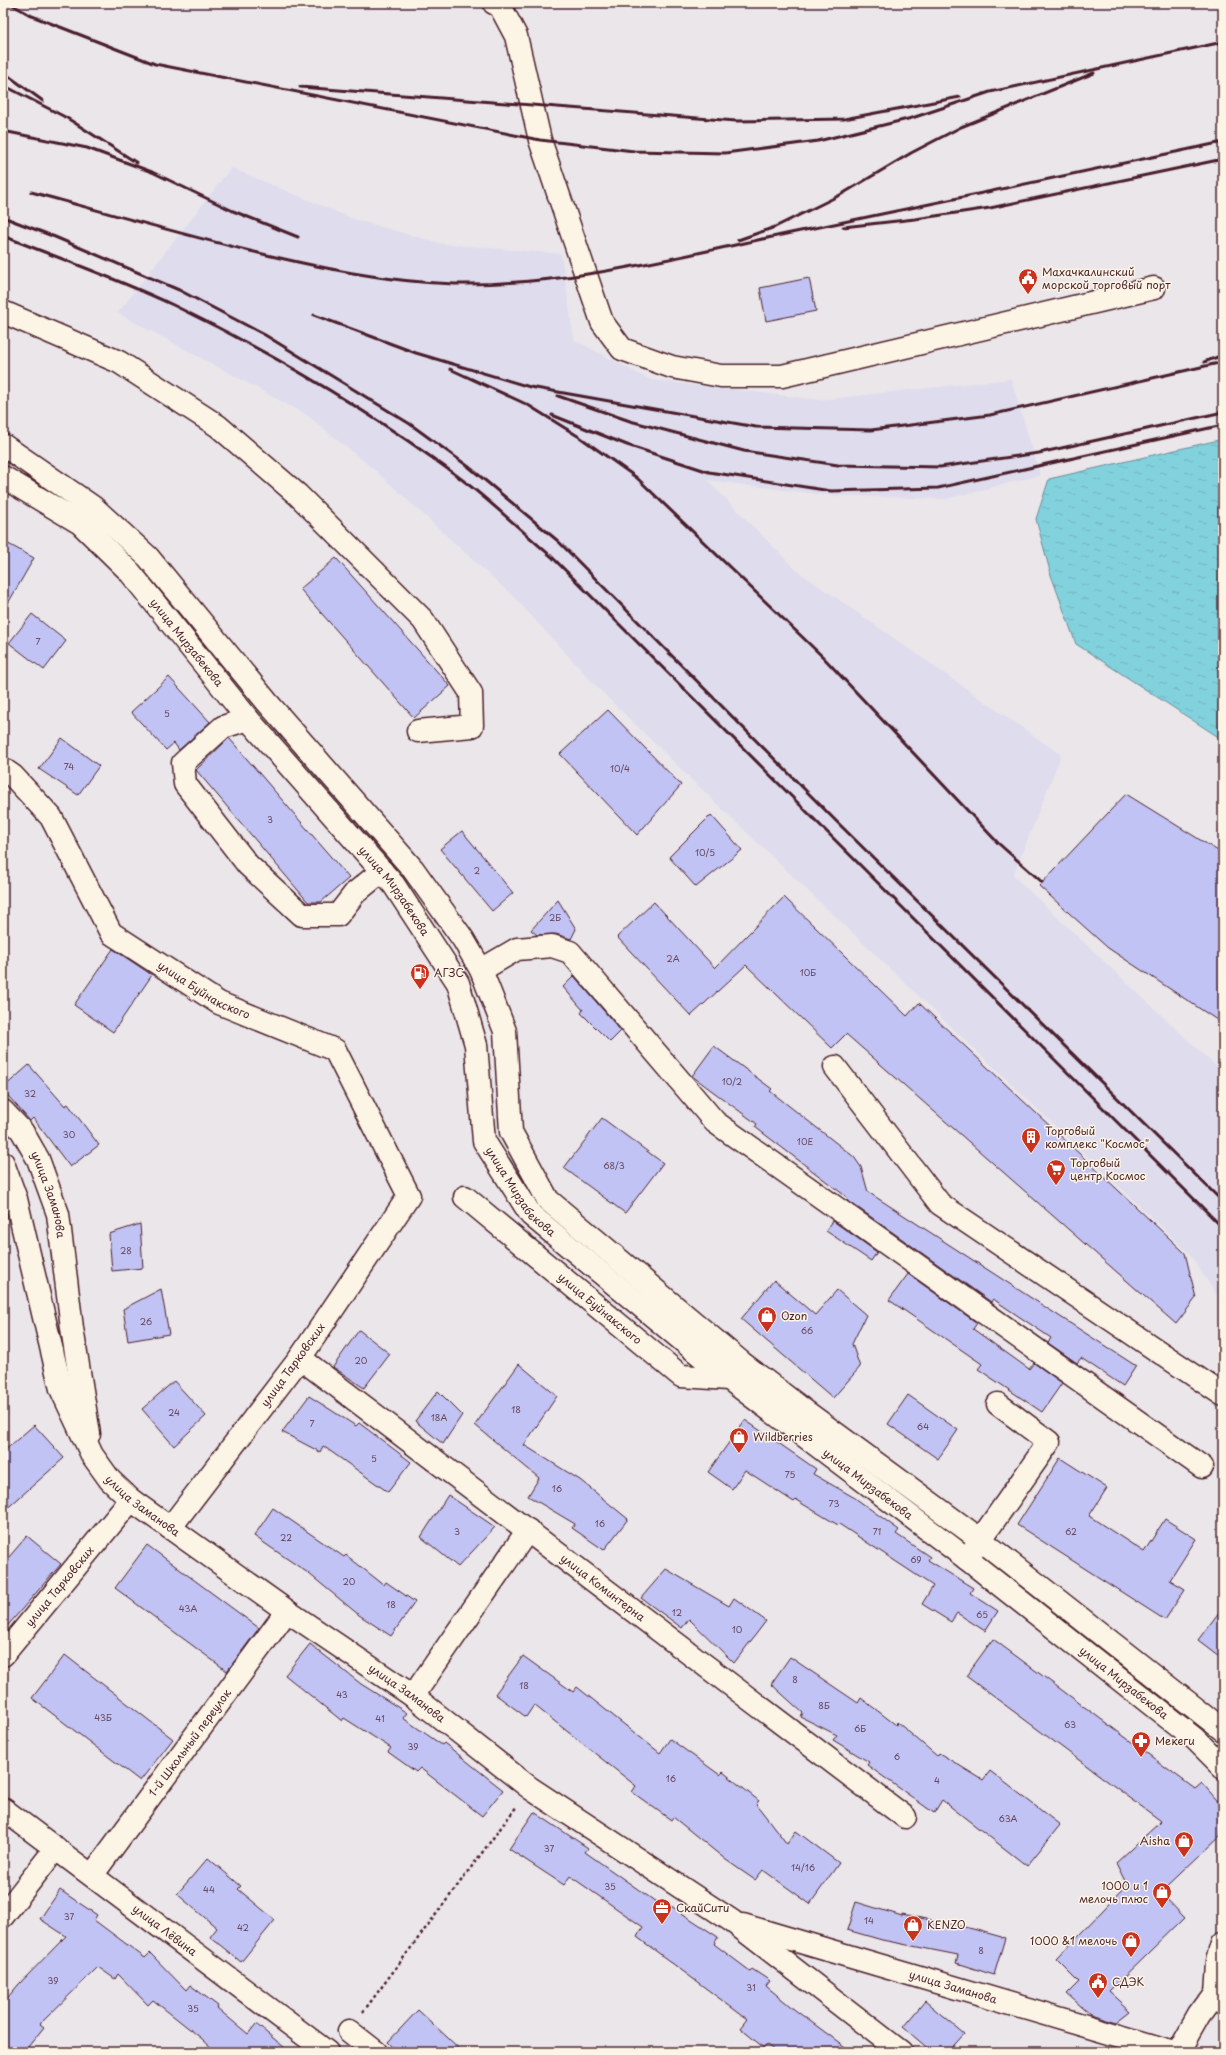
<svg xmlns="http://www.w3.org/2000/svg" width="1226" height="2055" viewBox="0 0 1226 2055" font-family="'Playpen Sans',sans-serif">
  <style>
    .built { fill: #dedced }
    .water { fill: url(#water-ripples); stroke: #6c8a96 }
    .building { fill: #c1c3f5; stroke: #4a1f2b }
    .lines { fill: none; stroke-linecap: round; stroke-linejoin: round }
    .minor-casing { stroke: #4a1f2b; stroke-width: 25 }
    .major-casing { stroke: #4a1f2b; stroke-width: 25 }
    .path { stroke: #4a1f2b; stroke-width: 2.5; stroke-dasharray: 3 3; stroke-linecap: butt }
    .minor { stroke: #fcf5e5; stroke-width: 22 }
    .major { stroke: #fcf5e5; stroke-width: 22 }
    .rail { stroke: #4a1f2b; stroke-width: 3 }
    .labels { text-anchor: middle; stroke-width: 3; stroke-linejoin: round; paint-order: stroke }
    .number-label { font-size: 9px; fill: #68485e }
    .poi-label { font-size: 11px; fill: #4a1f2b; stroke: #fcf5e5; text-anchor: start }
    .street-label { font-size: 11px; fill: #4a1f2b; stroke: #fcf5e5 }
  </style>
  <defs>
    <pattern id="water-ripples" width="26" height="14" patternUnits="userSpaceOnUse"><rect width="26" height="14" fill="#82d2dd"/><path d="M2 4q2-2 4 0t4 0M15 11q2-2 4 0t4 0" fill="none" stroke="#72b4be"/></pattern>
  </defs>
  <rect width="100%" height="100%" fill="#eae6ea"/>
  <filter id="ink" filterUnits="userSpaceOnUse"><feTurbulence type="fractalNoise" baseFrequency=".025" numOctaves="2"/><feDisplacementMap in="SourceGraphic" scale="8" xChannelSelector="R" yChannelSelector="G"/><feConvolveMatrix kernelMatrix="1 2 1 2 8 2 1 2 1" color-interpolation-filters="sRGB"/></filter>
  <g filter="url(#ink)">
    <polygon class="built" points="231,168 353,219 442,244 561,254 574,340 650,380 820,400 1011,379 1040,475 946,499 825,495 707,480 796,570 1061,755 1013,876 1223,1073 1223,1300 1217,1295 1189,1253 718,805 599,689 514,597 376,471 307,415 118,313"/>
    <polygon class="water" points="1223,439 1223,740 1076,644 1051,575 1036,519 1049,479"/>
    <g class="building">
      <polygon points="809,278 816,311 766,321 760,288"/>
      <polygon points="3,541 34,558 3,612"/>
      <polygon points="336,558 450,686 414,718 300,589"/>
      <polygon points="32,614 66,641 44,670 9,643"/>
      <polygon points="169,677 210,722 179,750 174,743 166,750 131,712"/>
      <polygon points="608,710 681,785 637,835 560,754"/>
      <polygon points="62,738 99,766 78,795 39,769"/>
      <polygon points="229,738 349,878 321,902 308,902 196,770"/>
      <polygon points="1126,794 1223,854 1223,1024 1108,948 1039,886"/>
      <polygon points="711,815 742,850 696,887 669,857"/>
      <polygon points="462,831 513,893 492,911 440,849"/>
      <polygon points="784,897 907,1016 919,1003 1185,1253 1196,1298 1176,1324 846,1034 832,1048 746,965 691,1016 617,937 654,902 715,968"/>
      <polygon points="558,900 576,929 571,939 556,934 537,935 531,930"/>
      <polygon points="113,949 152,975 113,1032 74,1005"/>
      <polygon points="574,976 621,1031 610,1042 581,1013 583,1010 563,987"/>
      <polygon points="714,1046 772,1089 770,1091 854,1157 861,1167 868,1192 1136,1366 1123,1386 1081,1358 1077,1363 1048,1343 1051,1338 993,1299 991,1302 847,1200 848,1198 755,1127 757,1124 692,1076"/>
      <polygon points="29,1065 65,1106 68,1104 99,1145 70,1167 33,1118 30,1121 3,1090 3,1088"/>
      <polygon points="602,1118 663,1163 625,1213 564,1168"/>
      <polygon points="833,1221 877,1252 871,1261 826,1231"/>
      <polygon points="140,1224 143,1268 112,1271 109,1234"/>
      <polygon points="908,1274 977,1323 973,1329 1029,1369 1034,1363 1062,1383 1042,1412 978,1369 982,1364 889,1300"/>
      <polygon points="774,1280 815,1315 837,1290 866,1315 852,1344 860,1367 833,1398 741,1319"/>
      <polygon points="161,1289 169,1334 128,1341 123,1309"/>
      <polygon points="359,1330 390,1354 364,1388 333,1367"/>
      <polygon points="519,1364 557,1396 524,1445 580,1480 628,1519 604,1550 572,1528 575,1524 528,1496 539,1478 475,1425"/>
      <polygon points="174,1381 206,1416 174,1446 142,1409"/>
      <polygon points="438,1391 462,1415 443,1444 415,1421"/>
      <polygon points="908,1395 958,1430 938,1459 888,1424"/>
      <polygon points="309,1396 356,1426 359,1423 411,1462 388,1492 323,1446 320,1452 282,1432"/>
      <polygon points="745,1420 816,1469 813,1474 855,1498 899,1530 896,1534 930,1557 928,1560 973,1588 970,1593 998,1611 985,1631 957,1613 951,1622 922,1604 933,1586 839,1524 838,1525 796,1500 794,1502 745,1470 732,1489 708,1472"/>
      <polygon points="34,1425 64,1458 3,1512 3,1452"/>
      <polygon points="1060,1458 1107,1488 1089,1516 1144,1552 1165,1519 1196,1539 1170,1580 1185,1589 1165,1620 1017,1525"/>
      <polygon points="448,1495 495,1527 458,1567 421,1537"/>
      <polygon points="273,1508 344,1557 346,1555 384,1585 386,1582 415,1602 391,1636 359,1615 308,1573 254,1536"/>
      <polygon points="27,1536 61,1564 3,1631 3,1564"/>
      <polygon points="147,1545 259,1628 227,1671 115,1588"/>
      <polygon points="666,1569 729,1606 734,1598 766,1621 734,1663 689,1619 682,1628 641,1598"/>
      <polygon points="1223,1607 1223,1659 1198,1640"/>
      <polygon points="993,1639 1195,1789 1202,1783 1223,1807 1223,1833 1160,1893 1184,1918 1109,1991 1131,2011 1117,2022 1090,2014 1067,1994 1079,1982 1056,1959 1127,1885 1116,1863 1161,1821 966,1676"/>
      <polygon points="310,1644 361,1684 407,1713 403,1718 442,1745 444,1743 503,1790 482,1816 420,1768 416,1772 388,1752 391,1748 344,1718 342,1721 285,1675"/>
      <polygon points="65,1655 173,1739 140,1781 32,1698"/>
      <polygon points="523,1656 573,1692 577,1687 660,1753 670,1739 720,1775 723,1772 759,1801 756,1804 787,1844 796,1831 839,1863 810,1904 763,1870 755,1880 726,1860 673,1817 671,1820 632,1792 636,1786 534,1705 526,1717 495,1694"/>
      <polygon points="790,1657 858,1703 861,1698 896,1725 897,1722 937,1756 939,1753 983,1780 990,1771 1060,1825 1027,1866 942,1800 934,1813 867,1765 869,1762 833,1740 837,1735 801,1717 803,1713 771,1684"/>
      <polygon points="534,1812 588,1848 585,1852 659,1904 662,1900 718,1937 714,1944 750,1971 752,1969 770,1981 766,1986 795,2010 852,2052 776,2052 767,2045 764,2048 740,2028 747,2019 637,1937 643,1927 570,1876 564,1885 509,1849"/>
      <polygon points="208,1858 241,1886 238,1889 275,1920 241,1962 210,1937 217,1928 177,1894"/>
      <polygon points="60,1890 97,1915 94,1920 145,1958 150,1953 186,1990 190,1985 218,2006 217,2008 248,2034 256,2024 290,2052 216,2052 201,2038 153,2000 148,2005 118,1974 115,1979 98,1967 40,2024 44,2027 24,2052 14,2052 3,2043 3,2003 19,1984 66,1936 40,1919"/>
      <polygon points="856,1902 902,1916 902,1914 973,1929 1005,1938 994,1975 956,1963 958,1955 882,1940 847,1930"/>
      <polygon points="925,2001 964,2034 948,2052 932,2052 903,2027"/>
      <polygon points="418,2010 463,2052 398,2052 388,2042"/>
    </g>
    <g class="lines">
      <defs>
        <g id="minor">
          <polyline points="494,3 500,6 516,36 540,140 602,322 622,349 672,367 721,376 782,376 1154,288"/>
          <polyline points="3,312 119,362 218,426 298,495 423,620 471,693 472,726 418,731"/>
          <polyline points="248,719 223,727 183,763 185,784 248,865 302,915 338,915 355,893 382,871"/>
          <path id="s1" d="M3 769 13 776 51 817 111 933 219 1003 335 1050 409 1196 300 1358 170 1528"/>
          <polyline points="481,970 517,949 552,946 570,952 715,1122 1202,1467"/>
          <polyline points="835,1067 940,1204 1223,1395"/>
          <path id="s2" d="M3 1111 22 1131 38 1159 58 1214 72 1328 89 1434"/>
          <path id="s3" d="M3 1163 16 1199 61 1389 92 1455 110 1480 131 1500 287 1611 413 1696 530 1788 732 1921 901 2052"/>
          <path id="s4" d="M465 1197 681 1376 729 1379 737 1370"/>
          <path id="s5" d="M300 1358 905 1817"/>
          <polyline points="967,1559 1049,1442 998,1404"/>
          <path id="s6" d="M3 1655 131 1500"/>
          <polyline points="413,1696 528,1530"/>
          <path id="s7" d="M3 1809 327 2052"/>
          <path id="s8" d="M93 1874 287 1611"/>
          <polyline points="3,1916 56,1848"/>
          <path id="s9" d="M743 1925 1174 2052"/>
          <polyline points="349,2031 376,2052"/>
          <polyline points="1178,2052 1199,2015 1216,1992"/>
        </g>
        <g id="major">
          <polyline points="3,445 93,507 148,557 267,702 413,869 463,939 481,970 505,1031 511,1132 548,1200 742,1363 805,1411 981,1540 1223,1730"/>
          <path id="s10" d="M3 477 80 523 129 571 248 719 394 885 458 983 476 1045 484 1141 531 1215 729 1379 967 1559 1195 1739 1223 1767"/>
          <polyline points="1223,1944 1218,1961 1216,1992 1223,2003"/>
        </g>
      </defs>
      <use href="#minor" class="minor-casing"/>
      <use href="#major" class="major-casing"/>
      <polyline class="path" points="363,2012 517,1806"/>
      <use href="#minor" class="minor"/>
      <use href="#major" class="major"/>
      <g class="rail">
        <polyline points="9,3 32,16 155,64 540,140 634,151 725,153 818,141 912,118 990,92 1223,42"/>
        <polyline points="3,72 43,101"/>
        <polyline points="3,85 67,118 137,163"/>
        <polyline points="300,87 736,121 844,119 960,97"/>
        <polyline points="3,131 87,148 152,172 233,211 298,237"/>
        <path d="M31 192C104 212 177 233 250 251 317 267 385 282 455 284 567 286 677 257 786 234 932 204 1077 173 1223 142"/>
        <polyline points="3,217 55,237 179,290 265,335 410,424 469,467 558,541 836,821 1223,1202"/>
        <polyline points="843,227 915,219 990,208 1223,159"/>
        <path d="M3 236C59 258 118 279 173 305 272 353 368 410 456 475 490 500 520 530 552 557L1223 1228"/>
        <polyline points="738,240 775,227 842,194 911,153 961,127 1094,73"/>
        <polyline points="314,315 416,353 530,387 756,427 871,430 990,415 1223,362"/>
        <polyline points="1204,362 1223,355"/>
        <polyline points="450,369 528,405 581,438 637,478 823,657 998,843 1042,882"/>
        <polyline points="558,396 630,421 744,451 838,465 940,467 1039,453 1223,412"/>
        <polyline points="552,415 627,445 709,472 831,491 938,488 1223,425"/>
      </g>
    </g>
  </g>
  <defs>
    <symbol id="civic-pin" viewBox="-11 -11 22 30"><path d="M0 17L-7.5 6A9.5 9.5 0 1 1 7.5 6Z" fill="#c8321e" stroke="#fcf5e5"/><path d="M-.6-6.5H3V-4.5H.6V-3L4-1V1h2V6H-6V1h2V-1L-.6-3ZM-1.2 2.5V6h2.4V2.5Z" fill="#fff"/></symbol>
    <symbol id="fuel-pin" viewBox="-11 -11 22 30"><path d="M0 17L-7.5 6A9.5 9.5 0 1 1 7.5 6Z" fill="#c8321e" stroke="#fcf5e5"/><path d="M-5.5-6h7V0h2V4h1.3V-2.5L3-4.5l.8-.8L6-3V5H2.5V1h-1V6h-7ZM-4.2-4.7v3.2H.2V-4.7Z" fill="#fff"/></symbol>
    <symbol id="building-pin" viewBox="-11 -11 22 30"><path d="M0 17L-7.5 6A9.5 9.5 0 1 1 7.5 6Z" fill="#c8321e" stroke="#fcf5e5"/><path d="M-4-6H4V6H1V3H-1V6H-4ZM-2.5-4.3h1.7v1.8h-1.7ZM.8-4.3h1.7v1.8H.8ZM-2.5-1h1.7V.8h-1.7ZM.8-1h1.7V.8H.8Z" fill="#fff"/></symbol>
    <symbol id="supermarket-pin" viewBox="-11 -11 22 30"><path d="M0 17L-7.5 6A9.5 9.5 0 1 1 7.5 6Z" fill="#c8321e" stroke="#fcf5e5"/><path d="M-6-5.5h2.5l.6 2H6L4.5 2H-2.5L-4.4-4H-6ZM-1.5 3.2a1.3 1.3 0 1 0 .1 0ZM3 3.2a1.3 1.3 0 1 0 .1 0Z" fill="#fff"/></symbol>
    <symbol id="shop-pin" viewBox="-11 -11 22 30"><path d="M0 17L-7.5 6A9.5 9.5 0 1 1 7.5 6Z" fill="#c8321e" stroke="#fcf5e5"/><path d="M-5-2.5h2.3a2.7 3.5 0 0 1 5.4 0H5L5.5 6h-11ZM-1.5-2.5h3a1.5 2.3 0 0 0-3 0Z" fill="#fff"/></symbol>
    <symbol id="pharmacy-pin" viewBox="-11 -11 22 30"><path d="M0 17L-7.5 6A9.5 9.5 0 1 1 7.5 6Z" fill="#c8321e" stroke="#fcf5e5"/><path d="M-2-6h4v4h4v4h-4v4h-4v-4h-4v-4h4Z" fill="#fff"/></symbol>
    <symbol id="office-pin" viewBox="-11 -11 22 30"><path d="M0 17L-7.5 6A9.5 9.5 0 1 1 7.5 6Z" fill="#c8321e" stroke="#fcf5e5"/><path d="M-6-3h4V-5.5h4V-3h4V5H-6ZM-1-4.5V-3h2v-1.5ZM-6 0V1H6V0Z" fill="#fff"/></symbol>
  </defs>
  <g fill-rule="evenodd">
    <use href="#civic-pin" x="1017" y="267" width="22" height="30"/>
    <use href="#fuel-pin" x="409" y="962" width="22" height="30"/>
    <use href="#building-pin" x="1020" y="1126" width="22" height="30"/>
    <use href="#supermarket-pin" x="1045" y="1158" width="22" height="30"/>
    <use href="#shop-pin" x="756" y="1305" width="22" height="30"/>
    <use href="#shop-pin" x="728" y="1426" width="22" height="30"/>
    <use href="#pharmacy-pin" x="1130" y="1730" width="22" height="30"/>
    <use href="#shop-pin" x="1173" y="1830" width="22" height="30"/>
    <use href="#shop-pin" x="1151" y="1881" width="22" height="30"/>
    <use href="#office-pin" x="651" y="1897" width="22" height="30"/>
    <use href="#shop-pin" x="902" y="1914" width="22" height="30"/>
    <use href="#shop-pin" x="1120" y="1930" width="22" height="30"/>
    <use href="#civic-pin" x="1087" y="1971" width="22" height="30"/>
  </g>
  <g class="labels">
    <g class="number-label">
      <text x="38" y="645">7</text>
      <text x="167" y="717">5</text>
      <text x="69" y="770">74</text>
      <text x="620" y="772">10/4</text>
      <text x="270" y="823">3</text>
      <text x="705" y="856">10/5</text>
      <text x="477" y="874">2</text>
      <text x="555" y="921">2Б</text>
      <text x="673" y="962">2А</text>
      <text x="808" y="976">10Б</text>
      <text x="732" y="1085">10/2</text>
      <text x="30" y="1097">32</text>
      <text x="69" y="1138">30</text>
      <text x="805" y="1145">10Е</text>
      <text x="614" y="1169">68/3</text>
      <text x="126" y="1254">28</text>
      <text x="146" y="1325">26</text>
      <text x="807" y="1334">66</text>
      <text x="361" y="1364">20</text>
      <text x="516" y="1413">18</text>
      <text x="174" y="1416">24</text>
      <text x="439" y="1421">18А</text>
      <text x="312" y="1427">7</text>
      <text x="923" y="1430">64</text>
      <text x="374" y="1462">5</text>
      <text x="790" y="1478">75</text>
      <text x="557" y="1492">16</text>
      <text x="834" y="1507">73</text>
      <text x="600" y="1527">16</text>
      <text x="457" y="1535">3</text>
      <text x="877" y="1535">71</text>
      <text x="1071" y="1535">62</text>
      <text x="286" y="1541">22</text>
      <text x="916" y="1563">69</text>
      <text x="349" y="1585">20</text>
      <text x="391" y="1608">18</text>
      <text x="188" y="1612">43А</text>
      <text x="677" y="1616">12</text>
      <text x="982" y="1618">65</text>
      <text x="737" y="1633">10</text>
      <text x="795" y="1683">8</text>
      <text x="524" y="1689">18</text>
      <text x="342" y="1698">43</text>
      <text x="824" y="1709">8Б</text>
      <text x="103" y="1721">43Б</text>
      <text x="380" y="1722">41</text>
      <text x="1070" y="1728">63</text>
      <text x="860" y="1732">6Б</text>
      <text x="413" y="1750">39</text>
      <text x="897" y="1760">6</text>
      <text x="671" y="1782">16</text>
      <text x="937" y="1784">4</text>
      <text x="1008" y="1822">63А</text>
      <text x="549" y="1852">37</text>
      <text x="803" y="1871">14/16</text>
      <text x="610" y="1890">35</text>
      <text x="209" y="1893">44</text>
      <text x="69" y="1920">37</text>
      <text x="869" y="1924">14</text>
      <text x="243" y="1931">42</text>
      <text x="981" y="1954">8</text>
      <text x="53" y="1984">39</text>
      <text x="751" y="1991">31</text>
      <text x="193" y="2012">35</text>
    </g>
    <g class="poi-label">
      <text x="1042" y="276">Махачкалинский<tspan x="1042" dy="13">морской торговый порт</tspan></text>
      <text x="434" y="977">АГЗС</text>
      <text x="1045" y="1135">Торговый<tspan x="1045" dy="13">комплекс "Космос"</tspan></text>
      <text x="1070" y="1167">Торговый<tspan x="1070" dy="13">центр Космос</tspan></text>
      <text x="781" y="1320">Ozon</text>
      <text x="753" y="1441">Wildberries</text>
      <text x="1155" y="1745">Мекеги</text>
      <text x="1170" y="1845" text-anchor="end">Aisha</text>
      <text x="1148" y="1890" text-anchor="end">1000 и 1<tspan x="1148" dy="13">мелочь плюс</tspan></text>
      <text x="676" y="1912">СкайСити</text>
      <text x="927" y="1929">KENZO</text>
      <text x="1117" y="1945" text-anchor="end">1000 &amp;1 мелочь</text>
      <text x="1112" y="1986">СДЭК</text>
    </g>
    <g class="street-label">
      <text dy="4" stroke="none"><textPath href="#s10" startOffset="250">улица Мирзабекова</textPath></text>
      <text dy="4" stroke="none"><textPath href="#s10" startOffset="574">улица Мирзабекова</textPath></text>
      <text dy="4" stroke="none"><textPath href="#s1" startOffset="308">улица Буйнакского</textPath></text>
      <text dy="4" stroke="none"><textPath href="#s10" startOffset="910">улица Мирзабекова</textPath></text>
      <text dy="4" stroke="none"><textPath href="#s2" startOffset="97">улица Заманова</textPath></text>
      <text dy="4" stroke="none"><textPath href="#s4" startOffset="175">улица Буйнакского</textPath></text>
      <text transform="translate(293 1365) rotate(-54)" y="4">улица Тарковских</text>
      <text dy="4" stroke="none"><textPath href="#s10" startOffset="1366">улица Мирзабекова</textPath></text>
      <text dy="4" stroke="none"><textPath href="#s3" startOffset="379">улица Заманова</textPath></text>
      <text dy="4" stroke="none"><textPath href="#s6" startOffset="89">улица Тарковских</textPath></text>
      <text dy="4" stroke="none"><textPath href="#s5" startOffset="380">улица Коминтерна</textPath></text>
      <text dy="4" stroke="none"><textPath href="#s10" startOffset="1690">улица Мирзабекова</textPath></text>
      <text dy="4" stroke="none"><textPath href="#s3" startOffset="703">улица Заманова</textPath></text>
      <text dy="4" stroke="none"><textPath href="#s8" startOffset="163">1-й Школьный переулок</textPath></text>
      <text dy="4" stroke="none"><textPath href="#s7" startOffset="202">улица Лёвина</textPath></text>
      <text dy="4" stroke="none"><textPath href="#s9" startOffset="219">улица Заманова</textPath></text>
    </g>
  </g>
  <rect width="1226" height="2055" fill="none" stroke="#fcf5e5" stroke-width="16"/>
  <rect x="8" y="8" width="1210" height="2039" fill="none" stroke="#4a1f2b" stroke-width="1.5" filter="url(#ink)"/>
</svg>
